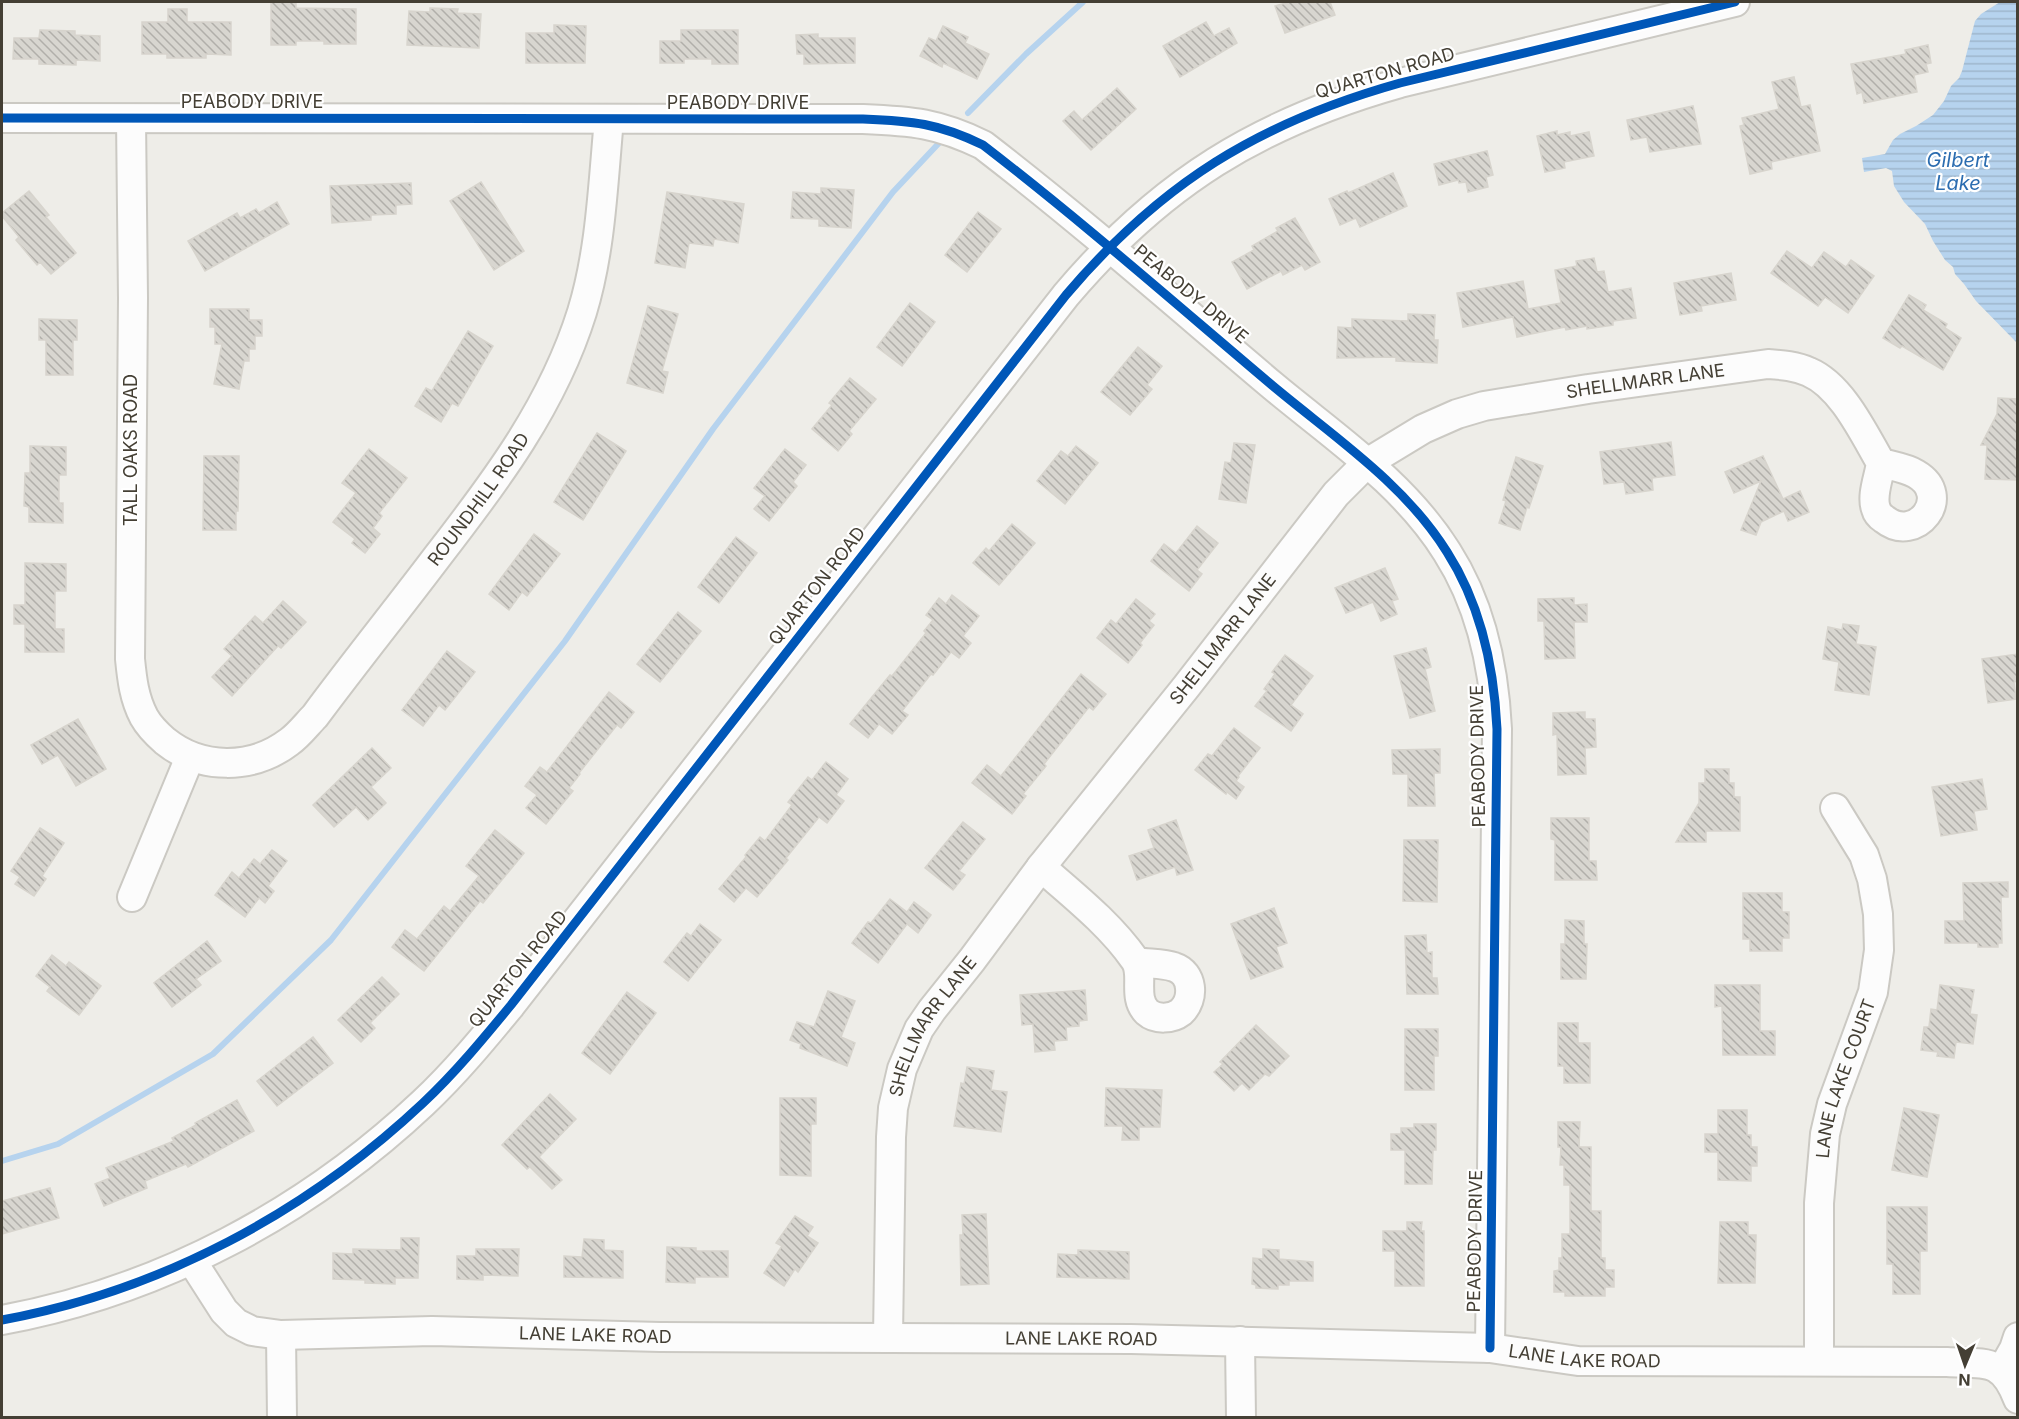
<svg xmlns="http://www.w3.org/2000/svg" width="2019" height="1419" viewBox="0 0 2019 1419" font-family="Inter,sans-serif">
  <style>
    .water { fill: url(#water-rules) }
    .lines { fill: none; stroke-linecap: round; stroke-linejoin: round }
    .stream { stroke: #b6d3ee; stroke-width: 6 }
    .building { fill: url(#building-back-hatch); stroke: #d7d4cd; stroke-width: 1.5 }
    .minor-casing { stroke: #cbc9c3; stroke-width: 32 }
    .minor { stroke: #fcfcfc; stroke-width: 28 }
    .cycleway-casing { stroke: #fff; stroke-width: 13 }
    .cycleway { stroke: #0057b8; stroke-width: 9 }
    .labels { text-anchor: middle; stroke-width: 4.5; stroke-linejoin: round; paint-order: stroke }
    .street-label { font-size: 18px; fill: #443f34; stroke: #fff }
    .water-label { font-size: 20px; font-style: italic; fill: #2c6db0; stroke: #fff }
  </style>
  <defs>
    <pattern id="water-rules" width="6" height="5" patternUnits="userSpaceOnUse" patternTransform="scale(1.5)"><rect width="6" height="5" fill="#b6d3ee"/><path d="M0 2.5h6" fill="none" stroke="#9eb6cd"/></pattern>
    <pattern id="building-back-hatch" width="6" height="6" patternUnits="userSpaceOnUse" patternTransform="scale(1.5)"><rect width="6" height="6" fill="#d8d6d0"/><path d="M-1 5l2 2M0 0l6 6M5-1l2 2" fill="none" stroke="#b1afaa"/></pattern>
  </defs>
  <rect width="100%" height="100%" fill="#eeede8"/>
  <polygon class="water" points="2000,2 2017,2 2017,343 1976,301 1964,284 1955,274 1953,267 1945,260 1933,241 1925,224 1904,202 1894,186 1892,171 1886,168 1864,172 1862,158 1885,154 1893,140 1900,134 1916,126 1933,115 1944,101 1951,86 1959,78 1962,71 1975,21 1981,14"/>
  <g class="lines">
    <g class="stream">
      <polyline points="968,113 1026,54 1083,2"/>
      <polyline points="2,1161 58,1144 213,1054 331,940 565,641 713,429 893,192 939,143"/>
    </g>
  </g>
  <g class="building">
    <polygon points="271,2 296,2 296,8 356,9 356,44 324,44 324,41 296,41 296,45 271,45"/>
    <polygon points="1289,2 1330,2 1335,15 1285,33 1275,6"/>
    <polygon points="430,8 458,9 457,13 481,14 479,48 407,45 409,11 430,12"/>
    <polygon points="168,9 187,9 187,22 231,22 231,55 206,54 206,58 167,58 167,54 142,54 142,22 168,22"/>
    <polygon points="1206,22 1214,36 1229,28 1237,43 1180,77 1163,46"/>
    <polygon points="554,25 586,26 585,63 526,63 526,33 554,33"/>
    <polygon points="943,26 968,37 965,43 989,54 977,79 943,63 942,67 920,56 929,38 936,41"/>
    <polygon points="40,30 75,31 75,35 100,36 100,61 76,60 76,65 39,64 39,59 13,59 14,38 39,38"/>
    <polygon points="681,30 738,30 738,64 712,64 712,59 684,59 684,63 660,63 660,41 681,41"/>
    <polygon points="818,34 818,38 855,38 855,63 804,64 804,54 797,54 796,35"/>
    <polygon points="1928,45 1931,63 1926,64 1928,72 1914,75 1917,92 1864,103 1862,92 1857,94 1851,64 1906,54 1905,50"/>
    <polygon points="1794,77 1801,107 1810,105 1820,151 1771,162 1772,169 1750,174 1740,126 1744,125 1742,118 1779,109 1772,82"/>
    <polygon points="1117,88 1136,109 1091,150 1063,121 1074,111 1082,120"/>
    <polygon points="1693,106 1701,144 1650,152 1647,137 1631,140 1627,120"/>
    <polygon points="1557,131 1557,135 1570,132 1570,136 1589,132 1594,156 1564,162 1565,168 1545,172 1537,136"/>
    <polygon points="1487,151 1493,175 1486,177 1488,187 1468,192 1466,182 1459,183 1458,180 1439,185 1434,164"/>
    <polygon points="1393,173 1407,206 1360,227 1356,218 1340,225 1329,199 1347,191 1348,193"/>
    <polygon points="481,182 524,251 494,270 450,201"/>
    <polygon points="411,183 412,204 396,205 396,214 371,215 371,220 332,223 330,186"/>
    <polygon points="821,188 854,190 851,228 819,226 819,219 791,218 793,192 821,194"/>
    <polygon points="29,191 49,215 46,217 76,253 51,274 40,262 37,265 16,240 19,237 2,216 2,213"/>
    <polygon points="667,192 744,204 738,243 714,239 713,246 689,243 685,268 655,263"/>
    <polygon points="277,202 289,224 205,271 188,241 237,213 240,218 256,209 259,213"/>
    <polygon points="978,212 1001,229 967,272 945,255"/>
    <polygon points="1295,218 1320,262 1305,270 1302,265 1283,275 1281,271 1247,289 1232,262 1254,250 1252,246 1278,231 1276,228"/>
    <polygon points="1787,251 1812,268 1824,252 1846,267 1851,260 1874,276 1848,313 1825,297 1818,306 1771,273"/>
    <polygon points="1594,258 1597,272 1604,271 1608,292 1631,288 1636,318 1613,321 1613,325 1587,329 1587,326 1566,330 1565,327 1517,337 1513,317 1463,327 1457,293 1523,281 1528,309 1561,303 1555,270 1577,266 1576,261"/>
    <polygon points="1731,273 1736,300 1701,306 1702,311 1680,315 1674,283"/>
    <polygon points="1909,295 1926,305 1923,310 1947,324 1945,328 1961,338 1943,370 1902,346 1900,348 1883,338"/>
    <polygon points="910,303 935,322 902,366 877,347"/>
    <polygon points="648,306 678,314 662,371 668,372 663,393 627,383"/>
    <polygon points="210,309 249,309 249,320 262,320 262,336 255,336 255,349 249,349 249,361 244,361 239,389 214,384 222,344 215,344 215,327 210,327"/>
    <polygon points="1408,314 1435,315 1434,340 1438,340 1437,363 1396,361 1396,357 1337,358 1338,327 1352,328 1352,319 1408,321"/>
    <polygon points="39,319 77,320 77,340 73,340 73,375 46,375 46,340 39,340"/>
    <polygon points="468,331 493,346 458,406 452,403 441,422 415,406 426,388 432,391"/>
    <polygon points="1138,347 1162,366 1147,385 1152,389 1130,415 1101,392"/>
    <polygon points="850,378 876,399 849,431 852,434 838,451 812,429 832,405 829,403"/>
    <polygon points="1998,398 2018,399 2018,480 1985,479 1987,445 1981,445 1997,414"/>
    <polygon points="597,433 626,451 583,520 554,502"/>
    <polygon points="1671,442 1675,475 1652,478 1653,490 1626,494 1624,482 1604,484 1600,452"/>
    <polygon points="1234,443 1255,445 1246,503 1219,499 1225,462 1231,463"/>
    <polygon points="30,446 66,447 66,475 59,475 59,503 63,503 63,523 29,522 29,507 24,506 25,473 30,473"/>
    <polygon points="1076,446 1098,463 1065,504 1037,481 1061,451 1068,456"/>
    <polygon points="369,449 407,478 379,513 382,516 373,528 380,534 365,553 352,543 355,539 333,522 356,493 342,483"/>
    <polygon points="785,449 806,465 793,482 797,486 769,521 754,509 765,496 754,488"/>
    <polygon points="204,456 239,456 238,511 236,511 236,530 203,530"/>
    <polygon points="1763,456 1783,499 1800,491 1809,512 1788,521 1784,511 1761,522 1756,535 1741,530 1761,481 1734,493 1725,472"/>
    <polygon points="1516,457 1543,466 1529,508 1527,507 1520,530 1499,523 1506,501 1503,500"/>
    <polygon points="1012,524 1035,543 999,585 973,563 986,548 989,551"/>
    <polygon points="1197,526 1218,543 1197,570 1202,574 1189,591 1151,561 1164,544 1176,553"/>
    <polygon points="534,534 560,554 527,596 522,592 509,610 489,594"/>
    <polygon points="736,537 757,553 719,603 698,587"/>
    <polygon points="25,563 66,564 66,591 55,591 55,629 64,629 64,652 25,652 25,624 14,624 14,605 25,605"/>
    <polygon points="1385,568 1398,599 1392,601 1397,614 1381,621 1373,602 1346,613 1335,588"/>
    <polygon points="952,595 979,616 963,636 971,643 959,658 951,652 933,675 931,674 902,711 908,715 892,734 879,724 868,738 850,724 890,675 892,676 926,633 924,631 933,620 926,615 939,598 946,604"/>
    <polygon points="1574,598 1574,605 1587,604 1587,622 1574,622 1575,658 1545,659 1544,621 1538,621 1538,599"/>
    <polygon points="1136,599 1155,614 1149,621 1154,625 1140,643 1142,645 1128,663 1097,638 1111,620 1116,624"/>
    <polygon points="283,601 306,622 281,648 278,646 232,696 212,677 232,656 224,649 255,616 263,623"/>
    <polygon points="678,612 701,631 660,682 637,664"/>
    <polygon points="1843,624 1859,626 1856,644 1876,647 1869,695 1835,690 1839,662 1823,659 1828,627 1842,630"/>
    <polygon points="1426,648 1431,667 1425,669 1435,711 1410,718 1394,656"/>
    <polygon points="447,651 475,672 445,710 439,705 423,726 402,710"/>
    <polygon points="2018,654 2018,681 2014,682 2016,699 1988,703 1982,659"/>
    <polygon points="1285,655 1313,676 1291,705 1303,714 1291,731 1255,706 1267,691 1264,689 1275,674 1272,672"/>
    <polygon points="1081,674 1106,694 1093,710 1089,707 1044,764 1046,766 1023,794 1026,796 1012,814 972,783 987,765 1001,776"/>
    <polygon points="609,692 634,712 621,728 617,725 579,773 580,774 569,788 573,791 546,824 526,808 537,795 525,786 540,767 547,772"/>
    <polygon points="1585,712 1585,719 1595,719 1596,747 1585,748 1586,774 1558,775 1557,734 1553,735 1553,713"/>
    <polygon points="78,719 106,769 76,786 58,755 42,764 31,745"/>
    <polygon points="1234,728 1260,748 1238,776 1239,777 1236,781 1244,787 1236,799 1227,792 1226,794 1195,770 1208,754 1212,756"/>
    <polygon points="372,748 391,768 371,787 386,803 368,820 356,807 334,827 313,805"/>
    <polygon points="1440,749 1440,773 1434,773 1435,806 1408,806 1408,774 1393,774 1392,750"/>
    <polygon points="826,762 848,779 836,795 844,801 827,823 819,817 786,858 788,860 757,897 746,888 734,902 719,889 746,857 745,855 760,837 765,841 792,805 788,802 808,777 812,780"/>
    <polygon points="1705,769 1729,769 1729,783 1734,783 1734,797 1740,797 1740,831 1706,831 1706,842 1676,842 1699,803 1699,783 1705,783"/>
    <polygon points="1982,779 1987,809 1974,811 1977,830 1941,836 1932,787"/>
    <polygon points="1551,818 1589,818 1589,861 1596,861 1597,880 1555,880 1555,840 1551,839"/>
    <polygon points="1176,820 1193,870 1177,875 1175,867 1137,880 1129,856 1154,848 1148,830"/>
    <polygon points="963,822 985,839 959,871 965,875 953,890 925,868"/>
    <polygon points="40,828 64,843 42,876 46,879 34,896 15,884 20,877 11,871"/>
    <polygon points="495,830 524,853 483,903 480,901 424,971 392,947 405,930 417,939 444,906 450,911 479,876 466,866"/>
    <polygon points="1404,840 1438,840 1437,902 1403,901"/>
    <polygon points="272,850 287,861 268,886 274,891 265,903 259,898 245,917 215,895 232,872 239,878 254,859 260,864"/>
    <polygon points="2008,882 2008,897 2001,897 2002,943 1998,943 1998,947 1978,947 1978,943 1945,943 1945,921 1964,921 1963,883"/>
    <polygon points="1743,893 1782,893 1782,912 1789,912 1789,938 1782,938 1782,951 1750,951 1750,939 1743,939"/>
    <polygon points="890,899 907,912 914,902 931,915 918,933 907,924 878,963 852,943 868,922 871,923"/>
    <polygon points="1274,908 1287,943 1276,947 1283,967 1251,979 1231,924"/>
    <polygon points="1565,920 1584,921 1584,944 1587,944 1586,979 1561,979 1561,944 1565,944"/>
    <polygon points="700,924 721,940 688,981 664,962 687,933 691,936"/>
    <polygon points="1426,935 1427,953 1432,952 1432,978 1437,978 1438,994 1407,994 1405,936"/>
    <polygon points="207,941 221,961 196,979 201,985 172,1007 154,983"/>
    <polygon points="52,955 66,966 69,962 101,986 79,1015 47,991 50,987 36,976"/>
    <polygon points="382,977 399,994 370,1023 375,1028 361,1042 338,1020"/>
    <polygon points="1715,985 1760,985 1760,1031 1775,1031 1775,1055 1723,1055 1722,1006 1715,1007"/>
    <polygon points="1940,985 1974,990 1970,1014 1977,1015 1973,1044 1956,1042 1954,1058 1937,1056 1938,1052 1921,1050 1924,1027 1929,1027 1931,1009 1937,1010"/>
    <polygon points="1085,990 1087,1020 1079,1021 1079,1026 1066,1027 1067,1040 1054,1041 1055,1050 1035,1052 1033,1024 1022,1025 1020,995"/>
    <polygon points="828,991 855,1001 841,1037 855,1043 847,1066 800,1048 801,1044 790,1040 797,1022 814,1027"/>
    <polygon points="627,992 656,1013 610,1074 582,1053"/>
    <polygon points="1558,1023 1578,1023 1578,1043 1590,1043 1590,1083 1564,1083 1564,1066 1558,1066"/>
    <polygon points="1256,1025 1289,1056 1269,1076 1265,1074 1249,1090 1242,1083 1234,1091 1214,1072 1223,1064 1220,1062"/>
    <polygon points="1405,1029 1438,1029 1438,1056 1434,1056 1434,1090 1405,1090"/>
    <polygon points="313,1037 333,1063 277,1106 257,1081"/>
    <polygon points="967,1067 994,1071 991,1090 1007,1092 1001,1132 954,1126 961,1083 964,1084"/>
    <polygon points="1106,1088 1162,1090 1160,1127 1139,1127 1139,1140 1122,1140 1123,1126 1105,1126"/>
    <polygon points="550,1094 576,1119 539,1157 562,1180 552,1189 530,1167 527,1169 502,1145"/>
    <polygon points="780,1098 816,1098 816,1124 811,1124 811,1176 780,1175"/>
    <polygon points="237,1100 254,1131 188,1167 186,1164 145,1181 147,1188 104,1206 95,1184 110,1178 106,1168 174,1141 172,1138 196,1125 195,1123"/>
    <polygon points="1904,1108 1939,1115 1927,1177 1892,1170"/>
    <polygon points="1718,1110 1747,1110 1747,1135 1751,1135 1751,1147 1757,1147 1757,1166 1751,1166 1751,1181 1718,1180 1718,1152 1705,1152 1705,1134 1718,1134"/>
    <polygon points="1558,1122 1580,1122 1579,1147 1591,1147 1591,1211 1601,1211 1601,1258 1605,1258 1605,1270 1614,1270 1614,1287 1605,1287 1605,1296 1565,1296 1565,1292 1554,1292 1554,1271 1559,1270 1559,1258 1562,1258 1562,1234 1570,1234 1570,1185 1564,1185 1564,1165 1560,1165 1561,1147 1558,1147"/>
    <polygon points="1414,1124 1436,1124 1436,1150 1433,1150 1432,1184 1405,1184 1405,1150 1391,1150 1391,1134 1401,1134 1401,1128 1414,1128"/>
    <polygon points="50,1188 59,1218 2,1234 2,1201"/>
    <polygon points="1887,1207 1927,1207 1927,1251 1920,1251 1920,1294 1893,1294 1893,1264 1887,1264"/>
    <polygon points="986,1214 989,1284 961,1285 960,1235 963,1235 962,1215"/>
    <polygon points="795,1216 813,1227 807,1236 818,1243 798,1272 795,1269 784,1286 764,1273 782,1246 776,1243"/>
    <polygon points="1407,1222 1422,1222 1421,1231 1424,1231 1424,1286 1395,1286 1395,1251 1383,1251 1383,1231 1407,1231"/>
    <polygon points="1720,1222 1748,1222 1748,1235 1756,1235 1755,1283 1718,1283"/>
    <polygon points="401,1238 419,1238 418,1278 395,1278 395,1284 365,1283 365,1280 333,1279 333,1253 353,1254 353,1249 401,1250"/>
    <polygon points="584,1239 604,1240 604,1250 623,1251 623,1278 564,1277 564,1256 582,1257"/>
    <polygon points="667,1247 696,1248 696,1251 728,1251 728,1277 695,1277 695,1283 666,1282"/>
    <polygon points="476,1249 519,1249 518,1276 483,1275 483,1280 457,1279 457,1256 476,1256"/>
    <polygon points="1263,1249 1279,1250 1279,1259 1313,1262 1313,1281 1289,1281 1289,1285 1278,1285 1278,1289 1256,1288 1256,1285 1252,1284 1253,1258 1263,1259"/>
    <polygon points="1078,1250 1129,1252 1129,1279 1057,1277 1058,1254 1078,1255"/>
  </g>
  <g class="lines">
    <defs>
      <g id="minor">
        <path d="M2 118 863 119C912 121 938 123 983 145 1083 222 1177 305 1273 386 1334 437 1404 483 1447 552 1481 605 1494 666 1497 729L1490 1348"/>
        <path id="s1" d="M131 119 133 298 130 659C132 679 134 698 144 717 149 726 157 734 165 741 201 770 252 770 289 742 299 735 307 724 315 716 355 662 397 610 437 557 496 481 553 405 582 312 601 250 603 183 609 119"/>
        <path d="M1041 867C1073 895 1110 924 1135 960 1145 974 1132 997 1147 1012 1156 1020 1172 1019 1181 1012 1195 999 1193 973 1174 967 1163 963 1149 964 1137 962"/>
        <polyline points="132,897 190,757"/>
        <path id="s2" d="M192 1261 224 1311 236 1323 252 1331 281 1335 432 1331 660 1337 1131 1339 1490 1348 1578 1361 1947 1362C1985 1364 2002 1357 2018 1399"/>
        <path d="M2 1320C160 1291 306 1213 423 1103 455 1073 483 1039 511 1005L1066 295C1161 183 1258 123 1400 83L1735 2"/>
        <polyline points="281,1335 282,1418"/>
        <path id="s3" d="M888 1337 891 1137 893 1108 902 1069 919 1029 932 1010 972 960 1041 867 1186 687 1336 494 1367 463 1423 429 1457 414 1484 406 1588 389 1768 364C1782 365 1796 366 1809 372 1842 386 1864 434 1881 463 1879 477 1871 496 1876 509 1877 513 1881 517 1884 519 1916 545 1954 496 1916 474 1906 468 1892 466 1881 463"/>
        <polyline points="1240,1341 1241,1418"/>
        <path id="s4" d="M1819 1361V1203L1825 1134 1832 1104 1873 992 1879 950 1878 914 1872 879 1864 855 1835 808"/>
        <polyline points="2002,1370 2014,1349 2018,1337"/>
      </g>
    </defs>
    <use href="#minor" class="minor-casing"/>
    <use href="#minor" class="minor"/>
    <defs>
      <g id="cycleway">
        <path d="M2 118 863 119C912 121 938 123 983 145 1083 222 1177 305 1273 386 1334 437 1404 483 1447 552 1481 605 1494 666 1497 729L1490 1348"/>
        <path d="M2 1320C160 1291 306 1213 423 1103 455 1073 483 1039 511 1005L1066 295C1161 183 1258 123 1400 83L1735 2"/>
      </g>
    </defs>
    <use href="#cycleway" class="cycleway-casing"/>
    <use href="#cycleway" class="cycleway"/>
  </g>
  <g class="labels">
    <g class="street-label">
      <text transform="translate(1385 73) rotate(-16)" y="6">QUARTON ROAD</text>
      <text x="252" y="108">PEABODY DRIVE</text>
      <text x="738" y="109">PEABODY DRIVE</text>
      <text transform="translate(1191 294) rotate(40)" y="6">PEABODY DRIVE</text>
      <text dy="6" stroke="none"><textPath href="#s3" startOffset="1329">SHELLMARR LANE</textPath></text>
      <text transform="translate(131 450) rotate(-90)" y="6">TALL OAKS ROAD</text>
      <text dy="6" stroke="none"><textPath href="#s1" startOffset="1074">ROUNDHILL ROAD</textPath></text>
      <text transform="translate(817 586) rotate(-52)" y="6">QUARTON ROAD</text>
      <text dy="6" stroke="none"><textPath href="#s3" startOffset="807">SHELLMARR LANE</textPath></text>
      <text transform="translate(1478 756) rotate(-91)" y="6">PEABODY DRIVE</text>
      <text transform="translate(518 969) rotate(-51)" y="6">QUARTON ROAD</text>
      <text dy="6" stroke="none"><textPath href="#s3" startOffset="321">SHELLMARR LANE</textPath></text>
      <text dy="6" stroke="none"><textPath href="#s4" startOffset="286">LANE LAKE COURT</textPath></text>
      <text transform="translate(1475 1241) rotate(-89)" y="6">PEABODY DRIVE</text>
      <text dy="6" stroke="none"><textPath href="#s2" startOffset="438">LANE LAKE ROAD</textPath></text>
      <text dy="6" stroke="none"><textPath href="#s2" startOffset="924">LANE LAKE ROAD</textPath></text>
      <text dy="6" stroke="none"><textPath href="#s2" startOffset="1428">LANE LAKE ROAD</textPath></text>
    </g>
    <g class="water-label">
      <text x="1958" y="167">Gilbert<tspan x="1958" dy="23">Lake</tspan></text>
    </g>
  </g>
  <rect width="2019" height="1419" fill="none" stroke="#443f34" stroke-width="6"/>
  <g transform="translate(1965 1365) rotate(182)" stroke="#ffffff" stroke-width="4.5" paint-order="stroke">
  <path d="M0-4.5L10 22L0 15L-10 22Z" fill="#443f34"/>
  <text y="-9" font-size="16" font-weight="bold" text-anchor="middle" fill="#443f34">N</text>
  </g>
</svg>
